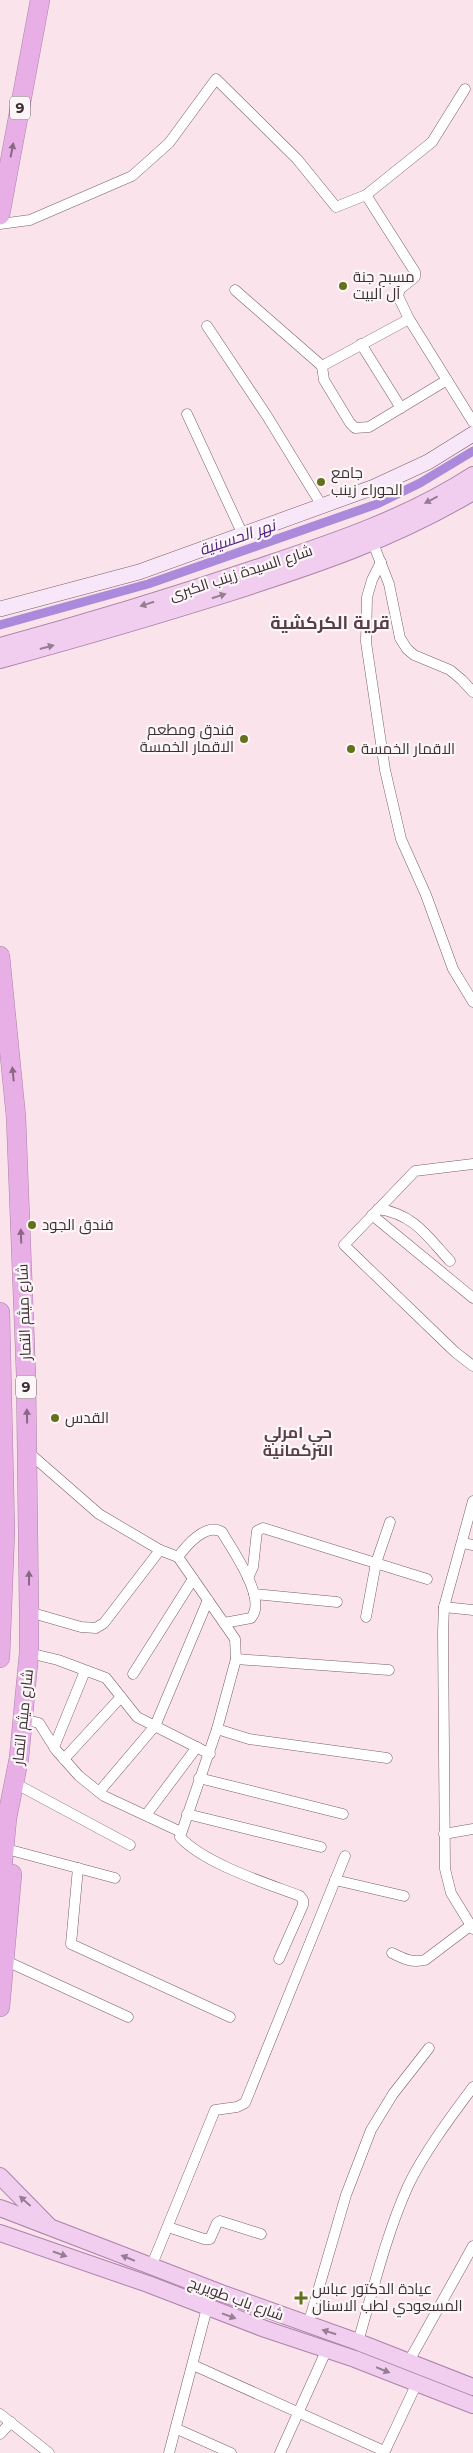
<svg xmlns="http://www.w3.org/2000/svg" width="473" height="2453" viewBox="0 0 473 2453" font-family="Montserrat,Cairo,sans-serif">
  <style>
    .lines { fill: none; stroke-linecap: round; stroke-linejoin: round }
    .canal { stroke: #ab89db; stroke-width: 9 }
    .street-casing { stroke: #795f69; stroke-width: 11 }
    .secondary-casing { stroke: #795f69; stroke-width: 16 }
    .primary-casing { stroke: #ab82a8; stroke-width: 18 }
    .highway-casing { stroke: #ab82a8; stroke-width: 20 }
    .street { stroke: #fff; stroke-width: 10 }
    .secondary { stroke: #f8e7f8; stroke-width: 15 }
    .primary { stroke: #f1cef0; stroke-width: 16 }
    .highway { stroke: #e8aee6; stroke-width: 19 }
    .oneway { fill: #896884 }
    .oneway2 { fill: #967e92 }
    .poi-dot { fill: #63711c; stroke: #fcf6f8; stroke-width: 2 }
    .labels { text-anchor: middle; stroke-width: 4.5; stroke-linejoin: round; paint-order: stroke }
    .shield { fill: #fcf6f8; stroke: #756b6f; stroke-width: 1 }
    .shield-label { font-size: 14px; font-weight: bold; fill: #3b2f34 }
    .poi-label { font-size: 15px; fill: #3b2f34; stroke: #fcf6f8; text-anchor: start }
    .street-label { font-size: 15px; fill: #3b2f34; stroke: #fcf6f8 }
    .water-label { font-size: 16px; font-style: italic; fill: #501f80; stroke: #fcf6f8 }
    .neighbourhood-label { font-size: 16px; font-weight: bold; fill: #573f49; stroke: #fcf6f8 }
    .quarter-label { font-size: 18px; font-weight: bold; fill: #573f49; stroke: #fcf6f8 }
  </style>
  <rect width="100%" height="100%" fill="#fbe3ec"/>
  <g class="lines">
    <polyline class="canal" points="0,625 148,584 377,504 420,483 473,451"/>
    <defs>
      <g id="street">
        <polyline points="366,195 415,272 415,277 400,289 398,296 409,319 473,422"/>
        <polyline points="0,224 30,220 132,176 169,143 216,79 297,159 336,207 366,195 432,142 465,89"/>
        <polyline points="235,290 322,366"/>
        <polyline points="409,319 322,366 324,380 350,423 355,428 369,427 447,380"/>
        <polyline points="207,326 267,416 322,506"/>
        <polyline points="361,344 401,408"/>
        <polyline points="187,414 243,535"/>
        <polyline points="371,538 389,584 400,638 407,649 414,655 450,670 462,680 473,692"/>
        <polyline points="381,562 372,580 367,597 366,642 385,770 401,839 426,895 453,969 473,1002"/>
        <polyline points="473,1164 415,1171 344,1245 455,1352 473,1366"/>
        <path d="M378 1209C414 1214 427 1236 450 1261"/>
        <polyline points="372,1215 473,1298"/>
        <path d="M28 1452 99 1514 160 1550 178 1557 235 1639 236 1659 217 1729 180 1837C205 1864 266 1883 300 1896L303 1900V1905L279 1959"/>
        <polyline points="473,1501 444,1607 443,1632 445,1869 451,1893 473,1929"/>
        <polyline points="463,1543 473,1545"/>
        <path d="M178 1557C186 1546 206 1522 222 1532 232 1550 268 1599 251 1618L224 1623"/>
        <polyline points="248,1578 253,1567 257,1531 263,1528 427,1579"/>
        <polyline points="254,1594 337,1602"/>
        <polyline points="444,1607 473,1610"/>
        <polyline points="29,1612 81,1627 96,1628 104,1623 160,1550"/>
        <polyline points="366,1617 376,1563 390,1522"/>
        <polyline points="29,1653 58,1660 106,1678 137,1717 210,1754"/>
        <polyline points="236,1659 389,1670"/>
        <polyline points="133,1674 193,1579"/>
        <polyline points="23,1719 39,1723 56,1750 79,1776 104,1796 181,1832"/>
        <polyline points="217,1729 249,1739 387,1758"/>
        <polyline points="54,1747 85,1671"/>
        <polyline points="64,1759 121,1697"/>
        <polyline points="199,1778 343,1814"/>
        <polyline points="20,1786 130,1845"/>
        <polyline points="99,1792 155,1726 208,1600"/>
        <polyline points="187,1814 321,1847"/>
        <polyline points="146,1815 197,1747"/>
        <polyline points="444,1834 473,1829"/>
        <polyline points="14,1851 115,1878"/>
        <polyline points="78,1868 71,1944 230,2017"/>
        <polyline points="335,1880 404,1896"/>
        <path d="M392 1953C404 1959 412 1963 425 1960L470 1926"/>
        <polyline points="4,1960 128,2017"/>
        <polyline points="168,2227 204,2239 210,2239 217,2223 220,2221 261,2234"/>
        <polyline points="151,2267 215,2110 237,2107 245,2103 345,1856"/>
        <polyline points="308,2325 346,2195 371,2130 393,2094 429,2048"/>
        <path d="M358 2342C373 2290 386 2235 408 2186 423 2154 452 2115 473 2087"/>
        <polyline points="409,2361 473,2246"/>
        <polyline points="193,2365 384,2451"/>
        <polyline points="0,2414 49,2453"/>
        <polyline points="177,2429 231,2453"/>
        <polyline points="0,2434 11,2422"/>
        <polyline points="169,2453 207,2308"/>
        <polyline points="280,2453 327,2349"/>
        <polyline points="384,2453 417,2383"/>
      </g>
      <polyline id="secondary" points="0,609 139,572 374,487 428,462 473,434"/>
      <g id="primary">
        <path d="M0 646C89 622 177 595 265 565 337 541 408 517 473 475"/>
        <path d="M0 660C77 639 153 617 229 593 316 565 394 539 473 492"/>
        <polyline points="0,2176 48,2225"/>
        <polyline points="0,2208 221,2293 358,2342 473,2387"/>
        <polyline points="0,2233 148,2284 265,2329 355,2359 473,2405"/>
      </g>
      <g id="highway">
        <polyline points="0,215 40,0"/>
        <polyline points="0,956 16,1117 26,1375 29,1612 29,1653 19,1758 7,1818 0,1891"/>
        <polyline points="0,1312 5,1531 0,1658"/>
        <polyline points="0,2007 12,1874"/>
      </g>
    </defs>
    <use href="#street" class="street-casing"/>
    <use href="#secondary" class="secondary-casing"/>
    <use href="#primary" class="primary-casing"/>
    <use href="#highway" class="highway-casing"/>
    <use href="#street" class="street"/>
    <use href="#secondary" class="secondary"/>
    <use href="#primary" class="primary"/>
    <use href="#highway" class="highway"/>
  </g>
  <defs><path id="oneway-solid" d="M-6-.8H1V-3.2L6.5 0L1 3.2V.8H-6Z" transform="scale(1.25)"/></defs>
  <g class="oneway">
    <use href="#oneway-solid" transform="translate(12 150) rotate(-79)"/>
    <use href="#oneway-solid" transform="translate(13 1074) rotate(-96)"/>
    <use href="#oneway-solid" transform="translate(21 1236) rotate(-92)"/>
    <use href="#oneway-solid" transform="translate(27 1416) rotate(-91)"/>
    <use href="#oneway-solid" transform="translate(29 1578) rotate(-90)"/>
  </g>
  <g class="oneway2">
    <use href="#oneway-solid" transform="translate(431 500) rotate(152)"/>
    <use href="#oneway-solid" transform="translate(219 596) rotate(-18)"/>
    <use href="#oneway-solid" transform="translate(147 604) rotate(162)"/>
    <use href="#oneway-solid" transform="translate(47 647) rotate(-15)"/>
    <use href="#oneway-solid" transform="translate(25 2201) rotate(-138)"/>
    <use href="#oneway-solid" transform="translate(60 2254) rotate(19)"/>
    <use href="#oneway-solid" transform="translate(128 2258) rotate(-158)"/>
    <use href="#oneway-solid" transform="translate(229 2316) rotate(20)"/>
    <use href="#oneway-solid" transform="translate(329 2332) rotate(-162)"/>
    <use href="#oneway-solid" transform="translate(383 2370) rotate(22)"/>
  </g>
  <g class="poi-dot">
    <circle cx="343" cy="286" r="5"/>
    <circle cx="321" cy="482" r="5"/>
    <circle cx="244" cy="739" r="5"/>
    <circle cx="351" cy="749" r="5"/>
    <circle cx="32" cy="1225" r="5"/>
    <circle cx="55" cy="1418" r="5"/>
    <path d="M298.5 2290.5h5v5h5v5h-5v5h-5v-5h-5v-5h5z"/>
  </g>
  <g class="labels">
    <g class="shield">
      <rect x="10" y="96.5" width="20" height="23" rx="4"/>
      <rect x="16" y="1375.5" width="20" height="23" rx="4"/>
    </g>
    <g class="shield-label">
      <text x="20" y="113">9</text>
      <text x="26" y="1392">9</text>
    </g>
    <g class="poi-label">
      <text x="353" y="282">مسبح جنة<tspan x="353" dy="17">آل البيت</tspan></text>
      <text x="331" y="478">جامع<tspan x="331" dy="17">الحوراء زينب</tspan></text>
      <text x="234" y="735" text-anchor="end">فندق ومطعم<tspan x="234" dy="17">الاقمار الخمسة</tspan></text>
      <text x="361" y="754">الاقمار الخمسة</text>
      <text x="42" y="1230">فندق الجود</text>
      <text x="65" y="1423">القدس</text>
      <text x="312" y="2294">عيادة الدكتور عباس<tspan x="312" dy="17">المسعودي لطب الاسنان</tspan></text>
    </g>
    <g class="street-label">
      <text transform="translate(241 573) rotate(-18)" y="5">شارع السيدة زينب الكبرى</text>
      <text transform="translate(24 1312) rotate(-92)" y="5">شارع ميثم التمار</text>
      <text transform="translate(23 1717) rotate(-84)" y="5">شارع ميثم التمار</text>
      <text transform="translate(236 2299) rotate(20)" y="5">شارع باب طويريج</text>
    </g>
    <g class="water-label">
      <text transform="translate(237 537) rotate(-19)" y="6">نهر الحسينية</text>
    </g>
    <g class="neighbourhood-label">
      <text x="298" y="1438">حي امرلي<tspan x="298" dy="18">التركمانية</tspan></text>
    </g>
    <g class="quarter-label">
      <text x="330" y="629">قرية الكركشية</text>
    </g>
  </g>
</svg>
